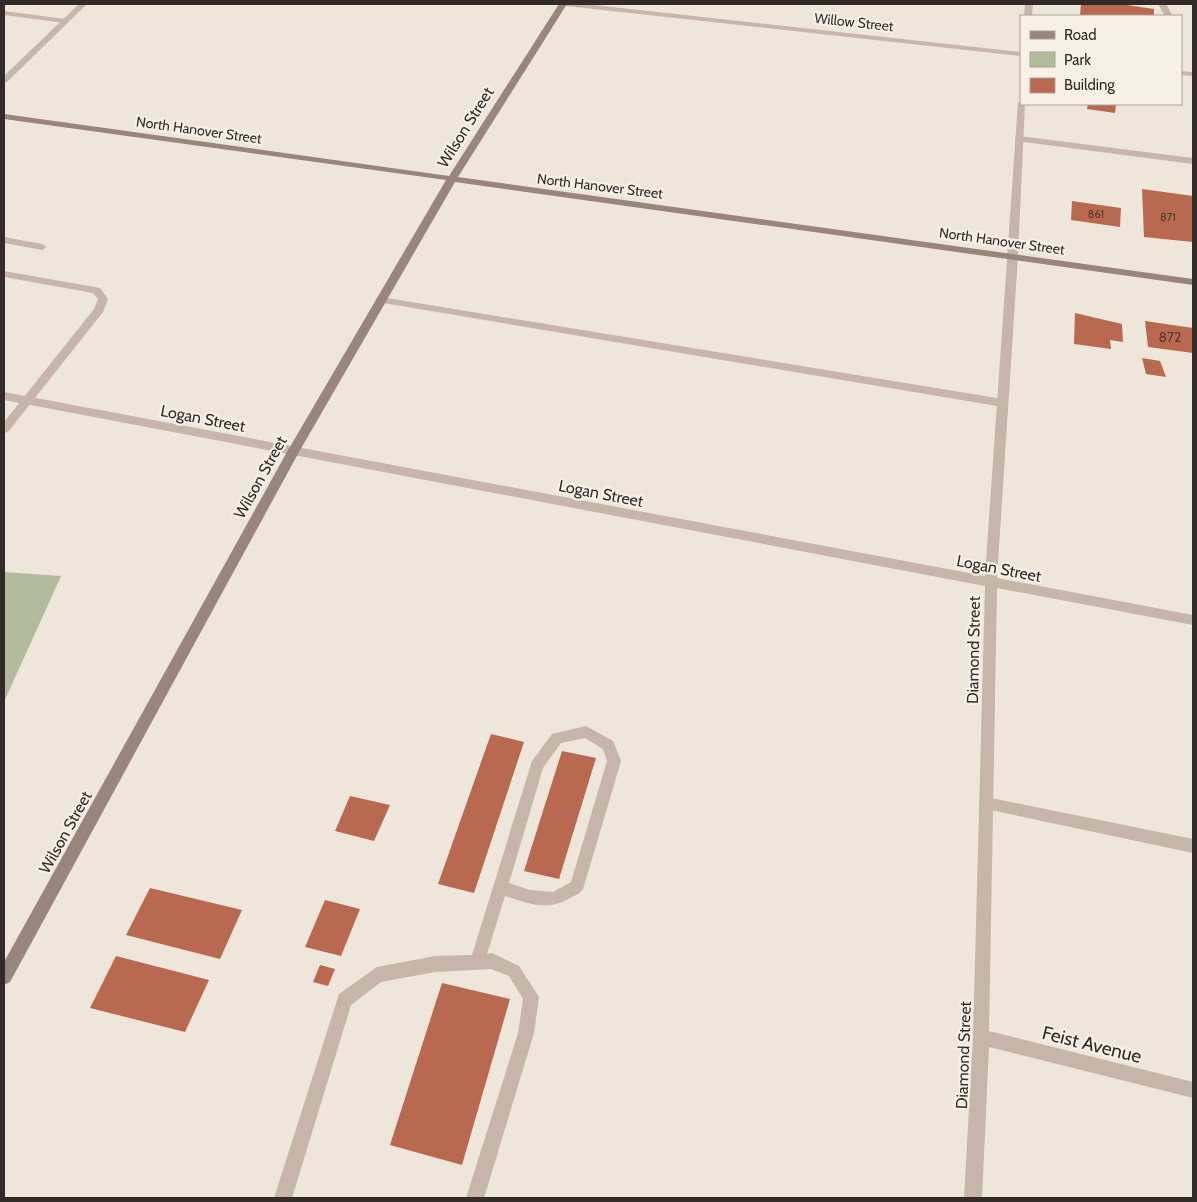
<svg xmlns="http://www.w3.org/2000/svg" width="1197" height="1202" viewBox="0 0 1197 1202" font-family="Cabin,sans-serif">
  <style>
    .green { fill: #b2bc9d }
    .building { fill: #b86950 }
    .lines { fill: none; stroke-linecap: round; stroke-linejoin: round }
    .lane { fill: #c5b6a9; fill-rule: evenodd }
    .street { fill: #c5b6a9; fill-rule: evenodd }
    .secondary { fill: #98857b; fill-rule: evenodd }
    .labels { text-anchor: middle; stroke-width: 4.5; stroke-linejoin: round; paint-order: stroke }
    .far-number-label { font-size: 11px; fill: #543a32 }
    .far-street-label { font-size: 14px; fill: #332b28; stroke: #f7f0e7 }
    .number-label { font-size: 14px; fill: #543a32 }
    .street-label { font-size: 16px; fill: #332b28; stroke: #f7f0e7 }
    .near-street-label { font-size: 19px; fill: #332b28; stroke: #f7f0e7 }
  </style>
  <rect width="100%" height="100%" fill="#eee5db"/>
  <polygon class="green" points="4,572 61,576 4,702"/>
  <g class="building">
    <polygon points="1081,4 1120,4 1154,9 1154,16 1080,16"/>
    <polygon points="1088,104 1116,104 1115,113 1087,109"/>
    <polygon points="1142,189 1193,196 1193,242 1144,237"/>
    <polygon points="1072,201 1121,208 1120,227 1071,220"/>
    <polygon points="1075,313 1122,324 1123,342 1110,340 1111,349 1074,344"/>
    <polygon points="1145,321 1193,328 1193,353 1148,347"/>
    <polygon points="1142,358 1160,361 1166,377 1146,374"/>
    <polygon points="491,734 524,742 474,893 438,884"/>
    <polygon points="562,751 596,758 559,879 524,871"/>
    <polygon points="350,796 390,805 374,841 335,831"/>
    <polygon points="150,888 242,910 220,959 126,935"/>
    <polygon points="325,900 360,909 341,956 305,947"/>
    <polygon points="116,956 209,980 185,1032 90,1008"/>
    <polygon points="320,965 335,969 328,986 313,982"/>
    <polygon points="442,983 510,999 462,1165 390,1145"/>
  </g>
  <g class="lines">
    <g class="lane">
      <polygon points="1158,4 1166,4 1173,16 1165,16"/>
      <polygon points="4,11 65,19 69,21 65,23 4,15"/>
      <polygon points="1019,136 1193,158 1193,164 1016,141 1015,139"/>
      <polygon points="4,237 42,244 47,247 42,250 4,243"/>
      <polygon points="4,271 100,288 108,299 103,312 8,432 4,433 4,422 94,309 98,299 93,293 4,277"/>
      <polygon points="381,297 1003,399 1008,403 1003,407 377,302 376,300"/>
      <path d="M586 726 613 741 621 761 584 886C582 893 576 895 570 898 547 912 528 903 505 896L487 954 492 953 519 966 539 997 534 1033 484 1198H466L518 1033 523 999 509 976 491 969 435 972 381 982 351 1005 292 1198H274L339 994 377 967 435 956 472 955 532 761 552 734ZM585 738 603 749 607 761 571 882 553 892 530 890 509 883 543 768 561 743Z"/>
      <polygon points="986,797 1193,839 1193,853 986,809 981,807 979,803 981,799"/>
    </g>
    <g class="street">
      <polygon points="79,4 87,4 7,82 4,82 4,76"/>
      <polygon points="562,4 585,4 1021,52 1021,56 566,6"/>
      <polygon points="1025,4 1033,4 1032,16 1024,16"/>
      <polygon points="1181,71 1193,72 1193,76 1181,75"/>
      <polygon points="1018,102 1025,104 1018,256 997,578 1193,615 1193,625 997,588 989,1031 1193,1082 1193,1098 989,1047 982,1198 964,1198 973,1037 985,586 4,400 4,392 985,576"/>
    </g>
    <polygon class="secondary" points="559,4 567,4 458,177 1193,279 1193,285 455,182 299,452 10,982 4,985 4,962 287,452 446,180 4,119 4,114 449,176"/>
  </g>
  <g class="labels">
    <g class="far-number-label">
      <text x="1096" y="218">861</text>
      <text x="1168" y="221">871</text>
    </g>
    <g class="far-street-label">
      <text transform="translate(854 22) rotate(6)" y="5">Willow Street</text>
      <text transform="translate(199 130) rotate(8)" y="5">North Hanover Street</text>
      <text transform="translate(600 186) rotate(7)" y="5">North Hanover Street</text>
      <text transform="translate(1002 241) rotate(8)" y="5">North Hanover Street</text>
    </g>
    <g class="number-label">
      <text x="1170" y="342">872</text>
    </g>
    <g class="street-label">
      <text transform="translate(465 127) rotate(-58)" y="6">Wilson Street</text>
      <text transform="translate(203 418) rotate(11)" y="6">Logan Street</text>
      <text transform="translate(260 477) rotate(-61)" y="6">Wilson Street</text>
      <text transform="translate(601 493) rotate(11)" y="6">Logan Street</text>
      <text transform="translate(999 568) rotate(11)" y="6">Logan Street</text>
      <text transform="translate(973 650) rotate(-89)" y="6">Diamond Street</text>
      <text transform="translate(65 832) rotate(-61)" y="6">Wilson Street</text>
      <text transform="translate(963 1055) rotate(-88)" y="6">Diamond Street</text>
    </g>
    <g class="near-street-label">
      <text transform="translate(1092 1044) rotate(14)" y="7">Feist Avenue</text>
    </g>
  </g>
  <rect width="1197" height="1202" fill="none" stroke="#332b28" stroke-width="10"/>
  <rect x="1020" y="15" width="162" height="90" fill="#f7f0e7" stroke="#a9a19b"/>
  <rect x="1030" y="31" width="25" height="8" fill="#98857b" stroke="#a9a19b"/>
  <text x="1064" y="40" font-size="15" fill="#332b28">Road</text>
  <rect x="1030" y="52" width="25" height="15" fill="#b2bc9d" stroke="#a9a19b"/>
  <text x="1064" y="65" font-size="15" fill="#332b28">Park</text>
  <rect x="1030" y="78" width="25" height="15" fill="#b86950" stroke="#a9a19b"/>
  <text x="1064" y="90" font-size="15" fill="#332b28">Building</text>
</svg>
